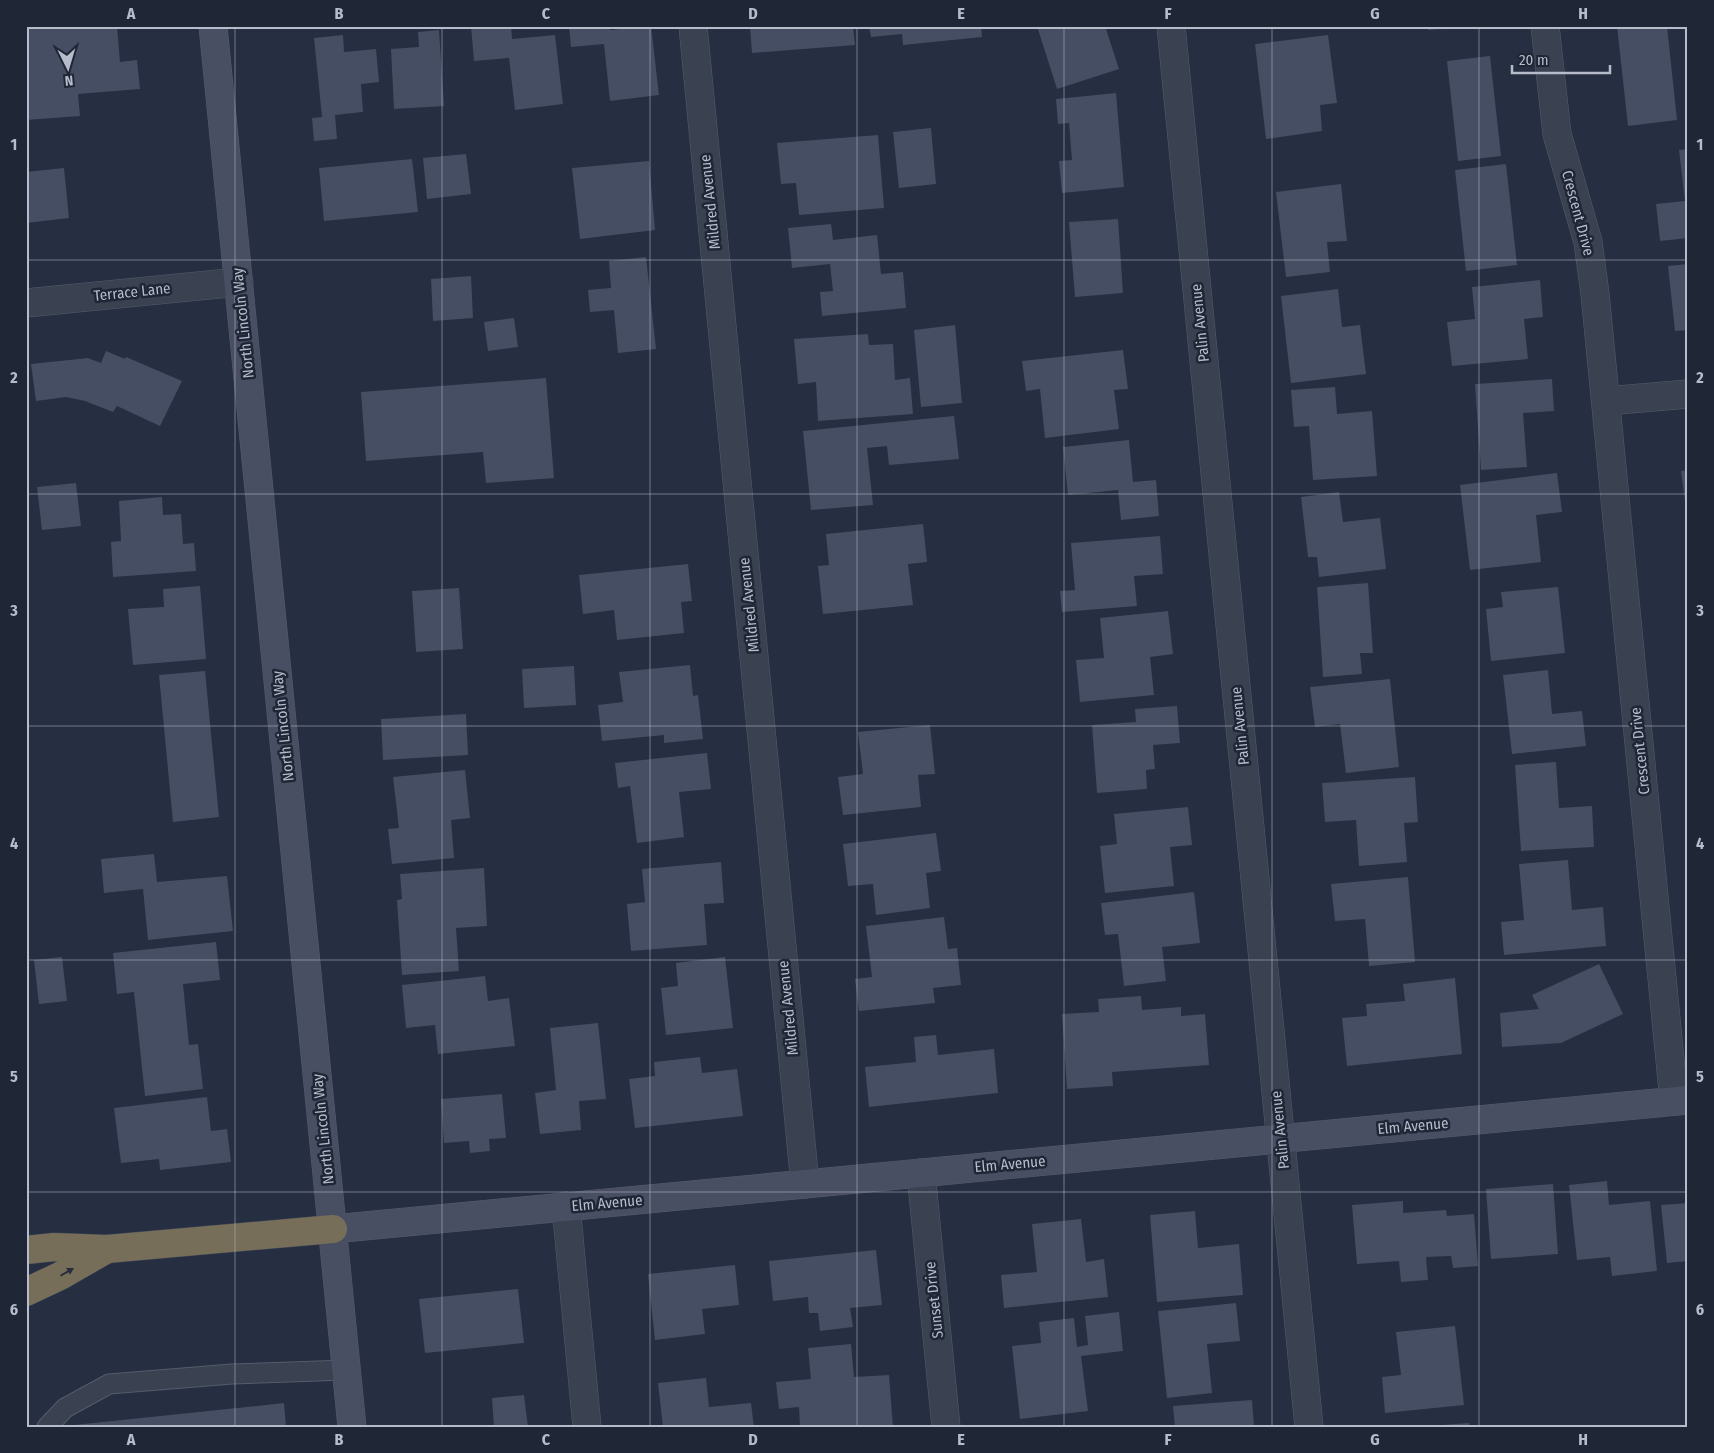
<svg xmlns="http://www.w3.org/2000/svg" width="1714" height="1453" viewBox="0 0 1714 1453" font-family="'Fira Sans Condensed',sans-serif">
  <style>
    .building { fill: #454e62 }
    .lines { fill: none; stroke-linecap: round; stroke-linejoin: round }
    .lane-casing { stroke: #555c6b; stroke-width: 21 }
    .street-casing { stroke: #555c6b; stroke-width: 29 }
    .secondary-casing { stroke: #555c6b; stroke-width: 29 }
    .highway-casing { stroke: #424958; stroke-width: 29 }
    .lane { stroke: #3a4150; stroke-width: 19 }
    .street { stroke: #3a4150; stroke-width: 28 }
    .secondary { stroke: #494f63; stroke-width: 28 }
    .highway { stroke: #766e58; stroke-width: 28 }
    .oneway { fill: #282d39 }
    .grid { fill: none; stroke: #b7bccb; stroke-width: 1; stroke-opacity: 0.55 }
    .labels { text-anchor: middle; stroke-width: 5; stroke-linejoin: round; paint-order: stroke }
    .street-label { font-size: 15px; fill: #b7bccb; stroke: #1f2636 }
    .neatline { fill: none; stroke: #b7bccb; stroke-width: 2 }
    .grid-label { font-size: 16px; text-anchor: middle; font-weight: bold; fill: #b7bccb }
  </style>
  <rect width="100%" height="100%" fill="#262e41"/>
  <g class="building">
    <polygon points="46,26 117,26 120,62 137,60 140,89 78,94 80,116 26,120 26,28"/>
    <polygon points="471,26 511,26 512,39 555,35 563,104 515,110 509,58 474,61"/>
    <polygon points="569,26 610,26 610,30 651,26 659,95 610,101 604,44 571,47"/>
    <polygon points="750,26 853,26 855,45 752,53"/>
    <polygon points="869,26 981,26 982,37 903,45 902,34 871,37"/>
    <polygon points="1037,26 1105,26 1119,69 1057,89"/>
    <polygon points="1428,26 1456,26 1456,28 1428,30"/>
    <polygon points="1617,26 1667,26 1677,120 1628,126"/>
    <polygon points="439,30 444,106 394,109 391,49 419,47 418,32"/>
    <polygon points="343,35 344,52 376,49 379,82 361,84 363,112 335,115 337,139 314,141 312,118 322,117 314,38"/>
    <polygon points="1328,35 1337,103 1320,105 1322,131 1266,139 1255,44"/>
    <polygon points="1490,56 1501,156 1458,161 1447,61"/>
    <polygon points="1116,93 1124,187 1062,193 1059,161 1072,160 1069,123 1058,124 1056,99"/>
    <polygon points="931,128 936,184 899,188 893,132"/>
    <polygon points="878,135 884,208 799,215 796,183 781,184 777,143"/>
    <polygon points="1688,149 1688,238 1660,241 1656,204 1685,201 1679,150"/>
    <polygon points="466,154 471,194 427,199 423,158"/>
    <polygon points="412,159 418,212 324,221 319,168"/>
    <polygon points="649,161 655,230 580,239 572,168"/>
    <polygon points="1506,164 1517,265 1466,271 1455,170"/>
    <polygon points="64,168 69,218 26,223 26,172"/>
    <polygon points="1341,184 1347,241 1327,242 1330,272 1286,277 1276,192"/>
    <polygon points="1118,219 1123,293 1075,297 1069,222"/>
    <polygon points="831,224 833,240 877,235 881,274 903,272 906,308 822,316 820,292 833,291 830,264 792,268 788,228"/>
    <polygon points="646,257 656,349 618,353 614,310 590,312 588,290 611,288 609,261"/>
    <polygon points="1688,264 1688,330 1675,331 1668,266"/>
    <polygon points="471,276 473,318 433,321 431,279"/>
    <polygon points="1540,280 1543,317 1524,319 1528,359 1452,366 1447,322 1475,319 1472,287"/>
    <polygon points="1338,289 1342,327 1360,325 1366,374 1291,383 1281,296"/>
    <polygon points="514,318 518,347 488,351 484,322"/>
    <polygon points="955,325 962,403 921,407 914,330"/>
    <polygon points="868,334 869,345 893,344 895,380 910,378 913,414 818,421 816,382 798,384 794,339"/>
    <polygon points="1123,350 1128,389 1114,390 1119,429 1045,438 1040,389 1026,391 1022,361"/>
    <polygon points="106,351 125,359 126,357 182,381 160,426 117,406 113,412 85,401 66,397 36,401 31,364 88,358 101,363"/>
    <polygon points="546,378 554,478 486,483 483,452 366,461 361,392"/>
    <polygon points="1552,379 1554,411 1523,413 1527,467 1481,470 1475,384"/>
    <polygon points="1335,387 1337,414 1372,411 1377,476 1313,480 1309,426 1294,427 1291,390"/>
    <polygon points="954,416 959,459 889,465 887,446 867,448 873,505 811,510 803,431"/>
    <polygon points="1129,440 1133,482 1156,480 1159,516 1121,520 1118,490 1068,495 1063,447"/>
    <polygon points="1688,470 1688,516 1687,516 1681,471"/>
    <polygon points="1557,473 1562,512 1536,515 1541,562 1470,570 1460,485"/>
    <polygon points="76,483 81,526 42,530 37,487"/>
    <polygon points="1339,492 1343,522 1380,518 1386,569 1319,577 1317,557 1308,557 1301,497"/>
    <polygon points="162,497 163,515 181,514 183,544 194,543 196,571 113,577 111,542 121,541 119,501"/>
    <polygon points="923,524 927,562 908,564 913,605 823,614 818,566 829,565 826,534"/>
    <polygon points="1160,536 1163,574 1134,576 1137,606 1062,612 1060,591 1075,590 1071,543"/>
    <polygon points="688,564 692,601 681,602 684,633 617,640 614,610 583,614 579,575"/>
    <polygon points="1368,583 1373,653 1360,653 1362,674 1323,677 1317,587"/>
    <polygon points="200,586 206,659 133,665 128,609 164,607 163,589"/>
    <polygon points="1558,587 1565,653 1491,661 1486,609 1503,607 1501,592"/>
    <polygon points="459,588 463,649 416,652 412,591"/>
    <polygon points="1168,611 1173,654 1150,657 1154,695 1080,702 1076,660 1104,658 1100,618"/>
    <polygon points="690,665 693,696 698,695 703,739 664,743 664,735 602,741 598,705 623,702 619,672"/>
    <polygon points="574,666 576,705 524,708 522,669"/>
    <polygon points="1548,670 1552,714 1582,711 1586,746 1512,754 1503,675"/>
    <polygon points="205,671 219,817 173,822 159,675"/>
    <polygon points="1390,679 1399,767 1346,773 1340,724 1315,727 1310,687"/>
    <polygon points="1177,706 1180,743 1153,745 1155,769 1146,770 1147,789 1097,793 1092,725 1136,722 1135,709"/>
    <polygon points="466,714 468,755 383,760 381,719"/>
    <polygon points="930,725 935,774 918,775 921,807 843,815 838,777 863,774 858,732"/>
    <polygon points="707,753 711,789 679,792 684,837 637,843 630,786 618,788 615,763"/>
    <polygon points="1556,762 1559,808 1592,806 1594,847 1521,851 1515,765"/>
    <polygon points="465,770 470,818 451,820 454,858 392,864 388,829 399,828 393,777"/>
    <polygon points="1415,777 1418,822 1404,823 1407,862 1359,866 1356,820 1325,822 1322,783"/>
    <polygon points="1188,807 1192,845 1170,847 1174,886 1105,893 1100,846 1117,844 1114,814"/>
    <polygon points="936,833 941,871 926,873 930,908 876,915 873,884 848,886 843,844"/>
    <polygon points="154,854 157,882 227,876 233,931 148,940 143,889 104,893 101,859"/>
    <polygon points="1568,860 1572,910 1603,907 1606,946 1504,955 1501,922 1524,920 1519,864"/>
    <polygon points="721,862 724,903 704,904 707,945 631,951 627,904 645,902 642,869"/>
    <polygon points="484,868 487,926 456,928 459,971 402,975 397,900 402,899 400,874"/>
    <polygon points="1408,877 1415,962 1369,966 1365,919 1335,921 1331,884"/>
    <polygon points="1194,892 1200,943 1162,947 1166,981 1124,986 1118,934 1105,935 1101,903"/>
    <polygon points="944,917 948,949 957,948 961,985 933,988 935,1003 859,1011 855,979 872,977 866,926"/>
    <polygon points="216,942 220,980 183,984 189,1045 198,1044 203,1089 145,1096 134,992 117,994 113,953"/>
    <polygon points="62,957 67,1001 39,1004 34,960"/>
    <polygon points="725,957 733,1028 666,1035 661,988 678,986 676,963"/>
    <polygon points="1599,964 1623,1014 1561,1043 1502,1047 1500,1013 1539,1009 1532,995"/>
    <polygon points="485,976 488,1001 509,998 515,1046 438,1054 435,1025 406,1028 402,985"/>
    <polygon points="1455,978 1462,1054 1347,1066 1342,1018 1367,1016 1366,1004 1405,1001 1403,984"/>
    <polygon points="1141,996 1142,1010 1181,1007 1181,1016 1205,1014 1209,1065 1112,1072 1113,1086 1067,1089 1062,1014 1099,1012 1098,999"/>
    <polygon points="598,1023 606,1099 579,1101 581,1130 540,1134 535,1093 556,1090 550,1028"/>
    <polygon points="936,1035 938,1055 994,1049 998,1093 869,1107 865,1067 916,1062 914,1037"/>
    <polygon points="700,1057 702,1073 737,1069 743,1116 635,1128 629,1079 655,1076 654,1062"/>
    <polygon points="502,1094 506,1138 489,1139 490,1151 470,1153 469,1141 444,1143 441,1099"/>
    <polygon points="207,1097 211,1131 227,1129 231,1162 160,1170 159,1159 121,1163 114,1108"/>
    <polygon points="1607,1181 1609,1205 1650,1201 1657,1271 1612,1276 1610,1257 1577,1260 1569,1185"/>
    <polygon points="1553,1184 1558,1254 1491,1259 1486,1189"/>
    <polygon points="1403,1201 1403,1213 1446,1210 1447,1216 1474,1214 1478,1266 1453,1268 1451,1256 1426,1257 1428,1280 1401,1282 1399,1261 1357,1264 1352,1205"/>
    <polygon points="1688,1203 1688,1261 1667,1263 1661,1205"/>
    <polygon points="1195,1211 1198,1248 1239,1244 1243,1295 1157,1302 1150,1215"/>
    <polygon points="1081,1219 1086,1262 1104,1259 1108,1297 1004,1308 1001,1275 1037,1272 1032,1224"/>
    <polygon points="876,1250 882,1305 850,1308 853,1327 820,1331 818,1313 809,1313 808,1297 773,1301 769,1261"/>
    <polygon points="735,1265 739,1305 702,1309 705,1334 655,1340 648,1274"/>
    <polygon points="518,1289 524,1343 425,1353 419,1299"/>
    <polygon points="1236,1303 1240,1341 1207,1344 1212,1393 1167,1398 1158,1311"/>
    <polygon points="1119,1312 1123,1351 1081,1356 1088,1411 1020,1419 1012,1346 1041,1343 1039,1322 1074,1318 1077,1347 1088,1345 1085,1316"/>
    <polygon points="1455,1326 1464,1405 1385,1413 1382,1377 1401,1375 1396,1332"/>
    <polygon points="851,1344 854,1377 889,1375 893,1427 800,1427 799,1407 779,1409 776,1382 811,1379 808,1348"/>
    <polygon points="706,1378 709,1407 751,1403 754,1427 663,1427 658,1383"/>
    <polygon points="524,1395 528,1427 494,1427 492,1398"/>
    <polygon points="1252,1400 1254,1427 1175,1427 1173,1406"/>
    <polygon points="284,1403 286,1427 74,1427 74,1425"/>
    <polygon points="1469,1423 1470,1427 1442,1427 1442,1425"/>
  </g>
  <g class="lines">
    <defs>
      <polyline id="lane" points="47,1427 65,1408 109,1384 232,1374 346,1370"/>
      <g id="street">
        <polyline points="693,26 805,1184"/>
        <polyline points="1171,26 1309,1427"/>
        <polyline points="1545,26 1557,134 1588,242 1595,294 1674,1101"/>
        <polyline points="26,303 239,282"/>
        <polyline points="1606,401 1688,394"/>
        <polyline points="921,1173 946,1427"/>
        <polyline points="566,1206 587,1427"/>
      </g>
      <g id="secondary">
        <polyline points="213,26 352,1427"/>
        <polyline points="333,1229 1688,1100"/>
      </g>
      <g id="highway">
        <polyline points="26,1250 54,1247 107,1249 333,1229"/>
        <polyline points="26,1292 60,1276 107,1249"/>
      </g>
    </defs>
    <use href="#lane" class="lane-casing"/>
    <use href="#street" class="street-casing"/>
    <use href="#secondary" class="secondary-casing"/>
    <use href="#highway" class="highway-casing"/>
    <use href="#lane" class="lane"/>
    <use href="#street" class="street"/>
    <use href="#secondary" class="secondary"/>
    <use href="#highway" class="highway"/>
  </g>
  <defs><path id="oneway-solid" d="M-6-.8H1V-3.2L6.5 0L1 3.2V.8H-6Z" transform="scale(1.25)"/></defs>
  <use class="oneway" href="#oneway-solid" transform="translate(67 1272) rotate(-30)"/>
  <path class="grid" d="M235 26V1427M442 26V1427M650 26V1427M857 26V1427M1064 26V1427M1272 26V1427M1479 26V1427M26 260H1688M26 494H1688M26 726H1688M26 960H1688M26 1192H1688"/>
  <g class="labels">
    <g class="street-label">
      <text transform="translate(710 202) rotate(-96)" y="5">Mildred Avenue</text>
      <text transform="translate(1578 213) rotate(75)" y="5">Crescent Drive</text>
      <text transform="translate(132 292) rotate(-6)" y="5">Terrace Lane</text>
      <text transform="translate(243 323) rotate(-96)" y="5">North Lincoln Way</text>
      <text transform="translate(1200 323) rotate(-96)" y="5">Palin Avenue</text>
      <text transform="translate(749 605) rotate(-96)" y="5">Mildred Avenue</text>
      <text transform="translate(283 726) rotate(-96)" y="5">North Lincoln Way</text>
      <text transform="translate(1240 726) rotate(-96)" y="5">Palin Avenue</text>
      <text transform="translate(1640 751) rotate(-96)" y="5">Crescent Drive</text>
      <text transform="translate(788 1008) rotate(-96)" y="5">Mildred Avenue</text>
      <text transform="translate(1413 1126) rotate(-5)" y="5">Elm Avenue</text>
      <text transform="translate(323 1129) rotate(-96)" y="5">North Lincoln Way</text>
      <text transform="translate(1280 1130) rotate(-96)" y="5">Palin Avenue</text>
      <text transform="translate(1010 1164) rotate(-5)" y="5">Elm Avenue</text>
      <text transform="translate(607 1203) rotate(-5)" y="5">Elm Avenue</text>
      <text transform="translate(934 1300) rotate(-96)" y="5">Sunset Drive</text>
    </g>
  </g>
  <rect width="1714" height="1453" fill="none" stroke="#1f2636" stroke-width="55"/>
  <g transform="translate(68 68) rotate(175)" stroke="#1f2636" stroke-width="4" paint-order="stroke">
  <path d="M0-4L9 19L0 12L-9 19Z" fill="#b7bccb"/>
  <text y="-8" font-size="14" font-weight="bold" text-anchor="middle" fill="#b7bccb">N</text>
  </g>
  <path d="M1512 65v8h98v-8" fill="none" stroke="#b7bccb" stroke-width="2.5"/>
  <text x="1519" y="65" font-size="15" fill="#b7bccb" stroke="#1f2636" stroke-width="4" paint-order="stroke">20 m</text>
  <rect x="28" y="28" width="1658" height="1398" class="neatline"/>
  <g class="grid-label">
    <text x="131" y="19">A</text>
    <text x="339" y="19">B</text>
    <text x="546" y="19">C</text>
    <text x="753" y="19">D</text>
    <text x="961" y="19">E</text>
    <text x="1168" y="19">F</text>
    <text x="1375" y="19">G</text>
    <text x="1583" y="19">H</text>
    <text x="14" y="150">1</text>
    <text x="1700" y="150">1</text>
    <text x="14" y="383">2</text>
    <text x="1700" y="383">2</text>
    <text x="14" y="616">3</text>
    <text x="1700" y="616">3</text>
    <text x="14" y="849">4</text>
    <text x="1700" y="849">4</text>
    <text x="14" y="1082">5</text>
    <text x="1700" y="1082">5</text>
    <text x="14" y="1315">6</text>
    <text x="1700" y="1315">6</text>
    <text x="131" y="1445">A</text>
    <text x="339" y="1445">B</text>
    <text x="546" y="1445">C</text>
    <text x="753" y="1445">D</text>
    <text x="961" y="1445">E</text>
    <text x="1168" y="1445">F</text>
    <text x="1375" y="1445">G</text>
    <text x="1583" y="1445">H</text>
  </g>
</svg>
